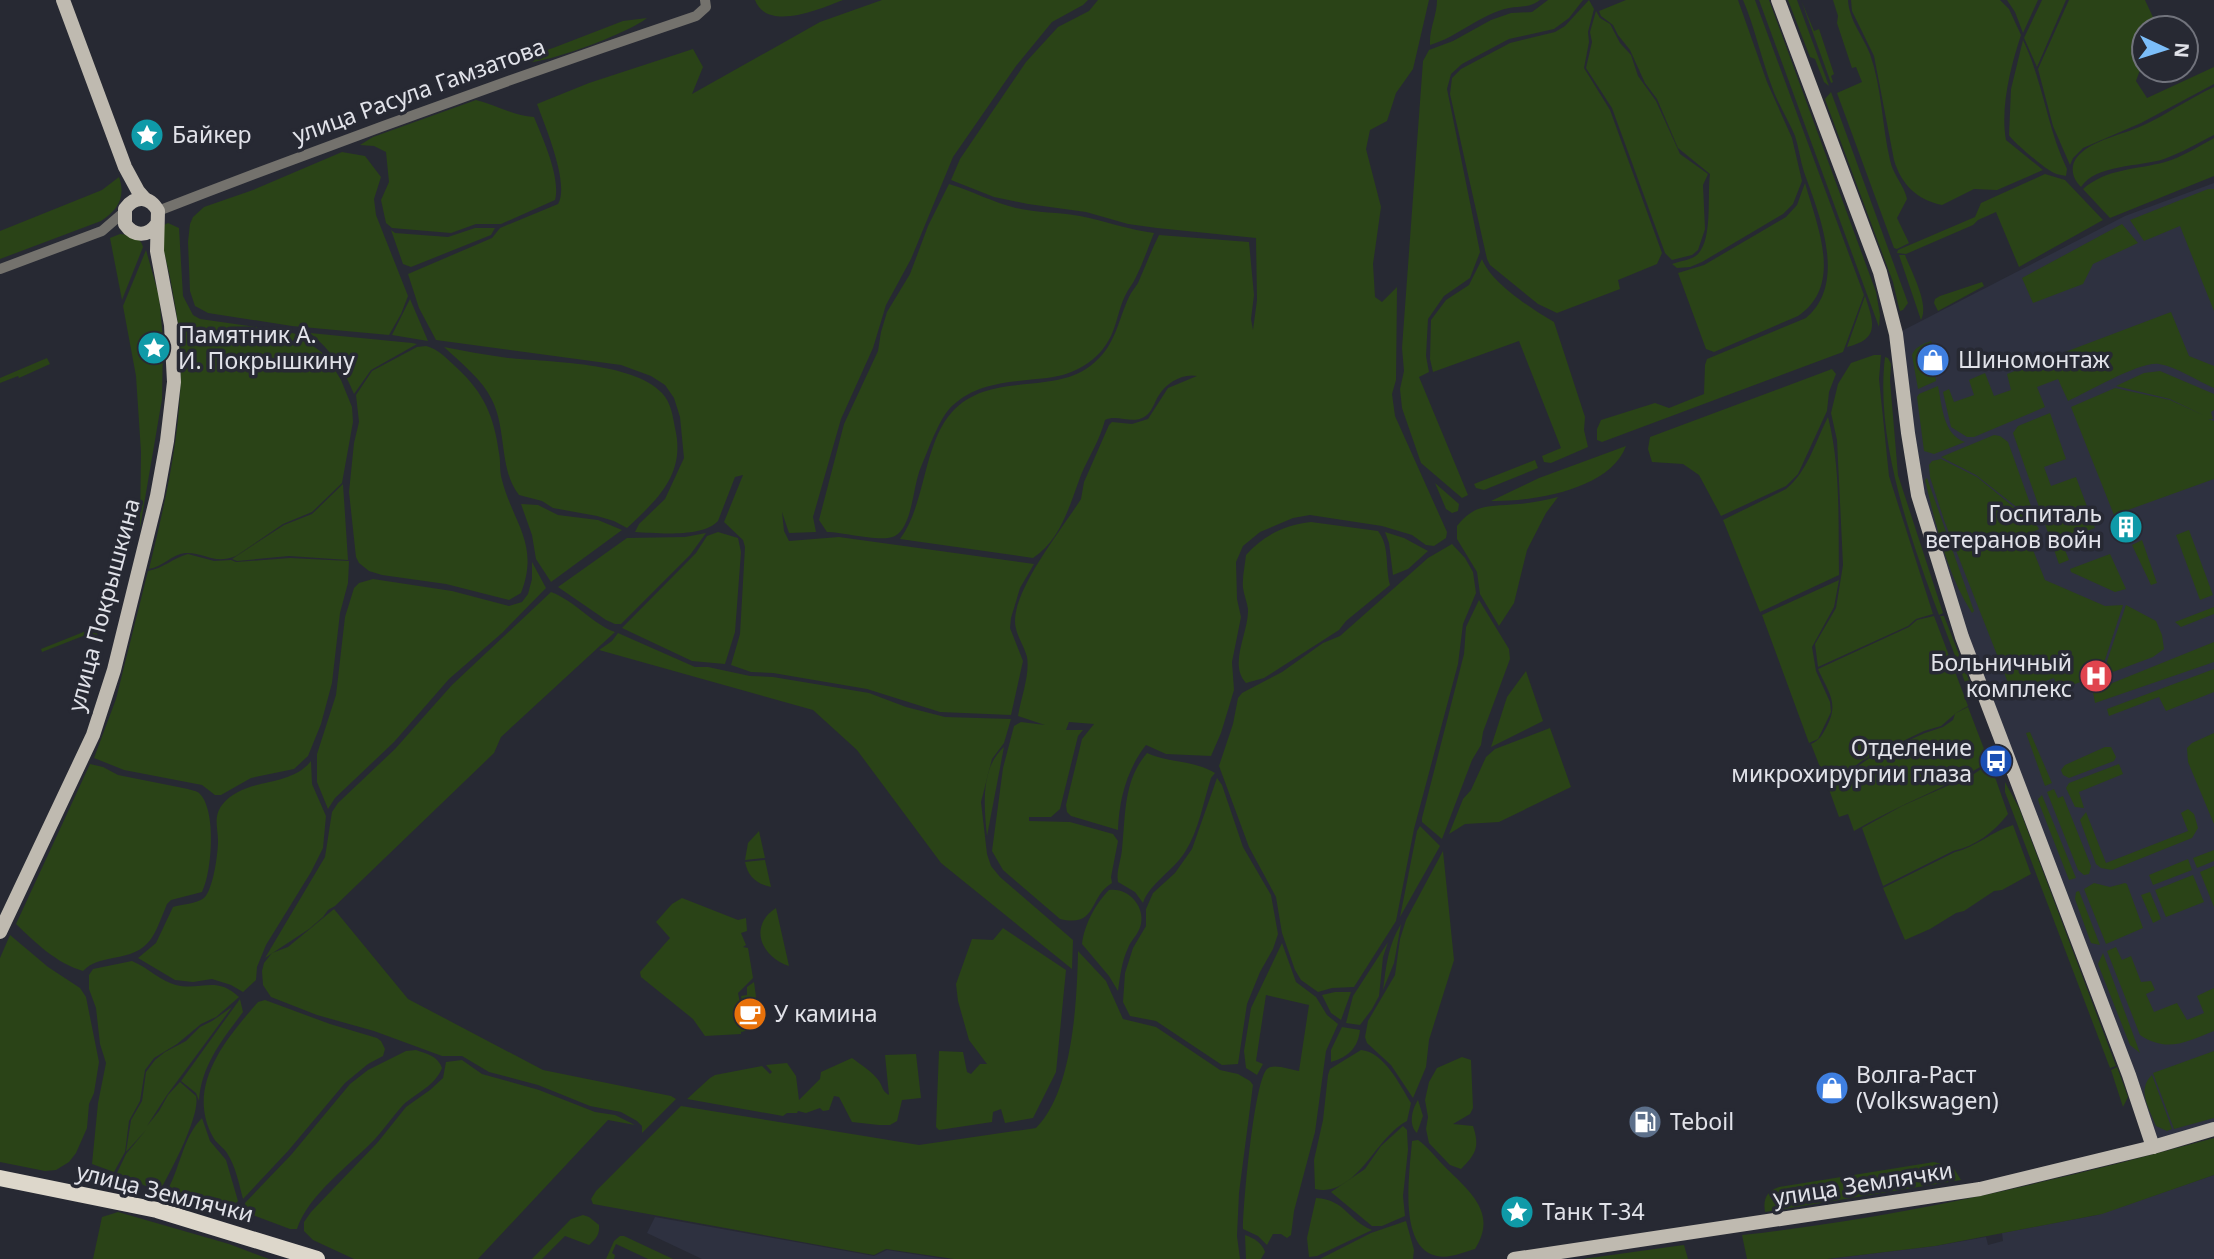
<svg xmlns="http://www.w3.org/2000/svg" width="2214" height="1259" viewBox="0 0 2214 1259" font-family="'Noto Sans',sans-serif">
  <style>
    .built { fill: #2e3140 }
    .green { fill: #2a4317 }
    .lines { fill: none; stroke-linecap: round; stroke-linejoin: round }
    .minor { stroke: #74726d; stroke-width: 10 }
    .major { stroke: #bfbab0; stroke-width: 14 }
    .highway { stroke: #ddd7cb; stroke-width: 16 }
    .labels { text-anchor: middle; stroke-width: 7; stroke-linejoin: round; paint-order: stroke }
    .street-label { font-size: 23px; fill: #e1e2e9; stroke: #272933 }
    .poi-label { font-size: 23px; fill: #e1e2e9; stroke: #272933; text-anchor: start }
  </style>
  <rect width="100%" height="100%" fill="#272933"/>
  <g class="built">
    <polygon points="2214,183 2214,1129 2153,1147 1993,716 1918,495 1896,334 2125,216"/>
    <polygon points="2214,1175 2214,1259 1827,1259 1935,1246 1986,1237 1988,1245 2003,1241 2002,1233 2097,1215"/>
    <polygon points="655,1217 874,1256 887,1250 945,1259 702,1259 647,1233"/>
  </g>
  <g class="green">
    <path d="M755 0H843C820 9 767 32 755 0Z"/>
    <path d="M882 0H1088L1083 5 1052 22 1016 66 953 157 911 259 886 305 873 348 841 419 813 517 816 532 789 533 782 512 784 531 789 541 839 537 1034 564 1020 588 1011 618 1010 628 1023 661 1011 715 940 712 867 689 773 673 751 672 731 665 740 634 745 547 743 540 724 522 743 475 735 477 718 521C702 538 657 533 635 532L639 524 665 499 684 458 680 417 674 398 665 385 651 376 621 365 436 340 419 308 408 274 492 238 500 228 558 204C570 184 545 126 537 104L589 83 693 49 703 67 692 94 820 22Z"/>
    <path d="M1098 0H1429L1413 69 1396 93 1387 121 1370 130 1366 149 1381 207 1373 264 1375 297 1382 302 1397 287 1396 380 1392 394 1395 416 1447 532 1446 538 1434 546 1426 545 1412 535 1382 526 1310 515 1293 518 1260 532 1243 546 1236 562 1237 599 1241 617 1232 662 1234 690 1221 733 1211 756 1166 754 1146 745C1127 769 1119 800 1118 830L1071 816 1067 812 1066 805 1082 739 1094 724 1069 722 1066 730H1083L1078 736 1060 809 1051 817H1029V821L1070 822 1113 834 1118 841 1111 877 1112 883C1088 897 1098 928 1060 919L1003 870 992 851 1003 768 1014 726 1021 722 1045 725 1018 716C1021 698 1030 675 1027 657 1024 645 1015 634 1015 621 1015 587 1062 529 1081 499L1084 482 1109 425 1112 422 1132 424 1148 419 1168 388 1197 376C1183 373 1166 383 1159 395 1155 401 1153 409 1148 414 1135 427 1118 413 1105 420 1100 440 1089 456 1081 475 1070 504 1061 540 1033 558L900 539C926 504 923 444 952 412 991 369 1056 398 1095 362 1116 344 1118 320 1129 297 1131 292 1135 288 1138 283 1145 267 1151 251 1159 235L1249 242 1254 295 1251 319 1253 330 1257 300 1256 238 1157 228 1128 224 1086 212 1028 204 994 197 951 180 960 159 1026 62 1058 27 1089 11Z"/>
    <path d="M1437 0H1540C1529 8 1521 6 1509 8 1480 14 1458 37 1430 45 1429 29 1437 16 1437 0Z"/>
    <polygon points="1548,0 1583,0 1569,18 1554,29 1509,39 1462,64 1451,74 1447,89 1480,252 1470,278 1444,296 1428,319 1426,356 1429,372 1419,377 1468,495 1462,498 1421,463 1402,408 1400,389 1404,371 1402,348 1423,61 1429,50 1453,41 1491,20 1511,13 1532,12"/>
    <polygon points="1589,0 1594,9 1588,32 1589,42 1584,68 1610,110 1662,253 1657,264 1618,280 1620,289 1557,313 1538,304 1490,265 1487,259 1450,94 1452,78 1461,69 1510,43 1555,32 1565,26"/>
    <path d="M1626 0H1738L1767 82 1792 138 1802 181 1793 204 1783 214 1702 262 1690 267 1677 268 1672 264C1680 261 1692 260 1698 254 1713 238 1707 195 1710 174L1678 148 1657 99 1645 83 1630 50 1618 35 1613 25 1601 16 1599 11Z"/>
    <path d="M1743 0H1755L1864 295 1843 352 1602 442 1597 440V429L1601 420 1655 403 1669 408 1704 394 1705 365 1707 359 1806 318C1848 283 1819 214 1804 172 1800 160 1799 148 1795 136 1788 119 1778 104 1772 87 1761 58 1755 28 1743 0Z"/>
    <polygon points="1759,0 1769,0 1876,292 1880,315 1879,327"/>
    <polygon points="1788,0 1797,0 1829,86 1824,82 1815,59 1810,57"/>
    <polygon points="1801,0 1814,31 1819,29 1834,74 1831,76 1833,82 1831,83"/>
    <path d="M1833 0H1848C1849 20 1863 36 1870 54 1882 88 1882 126 1890 160 1893 175 1904 185 1907 199L1897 218 1909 243 1897 249 1894 248 1837 93 1862 82 1856 67 1852 68 1837 23 1838 16Z"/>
    <path d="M1851 0H2000L2009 9 2021 35C2011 65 2000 108 2006 140L2043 170 1997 190 1974 189 1942 205C1917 200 1901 184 1894 160L1874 56 1852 11Z"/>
    <polygon points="2007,0 2038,0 2023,33 2015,12"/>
    <polygon points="2042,0 2066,0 2037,67 2024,38"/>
    <polygon points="2069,0 2145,0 2158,28 2144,28 2144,59 2136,81 2147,98 2214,67 2214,84 2141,123 2083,148 2073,158 2070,165 2053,126 2038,69"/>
    <polygon points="1596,11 1600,18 1610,24 1620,43 1631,55 1638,76 1656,101 1680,154 1708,174 1703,185 1705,229 1698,250 1692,255 1672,260 1665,253 1612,108 1586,68 1592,42 1590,32"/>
    <path d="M647 18C629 33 531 71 511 62L553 48 623 21Z"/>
    <path d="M2023 40C2043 81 2047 128 2067 169L2066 176C2061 175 2054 174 2049 170 2043 167 2011 140 2009 135L2011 89Z"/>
    <path d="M2214 87V135C2198 143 2181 153 2164 159 2140 167 2096 164 2081 187 2071 177 2069 163 2081 153 2098 138 2126 134 2146 124 2169 113 2190 98 2214 87Z"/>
    <polygon points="1831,92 1908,303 1903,310 1900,311 1899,308 1893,282 1826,102 1825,99"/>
    <path d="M476 100C496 105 514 116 534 117 543 139 561 178 555 200L501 224H476L451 233 392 228 386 223 381 200 389 182 386 152 374 146 360 145 373 137Z"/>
    <path d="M2214 138V176L2110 218 2083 189C2107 168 2136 170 2165 162 2182 157 2198 147 2214 138Z"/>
    <polygon points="342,152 365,156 381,177 374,199 376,215 408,296 401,314 389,335 292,326 208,313 195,306 190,291 188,242 190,224 193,217 204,207 253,190"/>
    <polygon points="2045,174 2065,180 2103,220 2019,267 1996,212 1978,220 1973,225 1906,254 1897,253 1898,250 1975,217 1981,203"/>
    <path d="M119 177C126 197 118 210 101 221L0 259V231L102 190Z"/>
    <path d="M1805 183C1817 226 1844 285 1798 316L1714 352 1706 349 1678 273 1704 265 1786 217 1797 205Z"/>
    <path d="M949 184C972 191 992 202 1016 208 1037 213 1059 212 1080 216 1105 221 1129 230 1154 233 1148 248 1143 263 1136 277 1133 284 1128 289 1125 296 1119 308 1117 323 1111 336 1099 361 1074 375 1047 378 1013 382 979 381 952 406 939 418 928 451 921 467 913 484 913 526 895 536 882 543 843 532 827 532L819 520 844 424 878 351 881 332 887 312 910 274 928 226Z"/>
    <polygon points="2208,189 2214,189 2214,311 2180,226 2144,241 2130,220"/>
    <path d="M168 223 179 228 183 296 193 315 200 319 290 332 298 335 324 354 332 365 341 380 352 407 353 422 342 483 312 512 283 524 236 556C213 565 205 552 185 553 172 554 163 567 149 569 167 495 185 418 180 341 178 320 174 298 170 277 166 257 160 246 164 225Z"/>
    <polygon points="2122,224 2138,243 2093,264 2083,284 2033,303 2022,278"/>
    <polygon points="475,228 495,228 491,235 411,267 403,264 391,230 395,233 448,237"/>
    <path d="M120 234C130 235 140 236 143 247L122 300 110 238Z"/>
    <polygon points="146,250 159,296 163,340 162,399 140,528 141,452 136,376 123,306"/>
    <path d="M1899 255H1905C1911 271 1930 305 1921 320Z"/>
    <path d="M1482 259C1491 283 1532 309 1554 322L1585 417 1584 430 1588 447 1551 463 1544 462 1542 456 1561 448 1519 341 1433 372 1430 359 1431 320 1446 300 1469 285Z"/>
    <polygon points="1982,282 1984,286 1938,311 1934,303 1935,299 1940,296"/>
    <path d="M1865 296C1874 323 1880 339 1847 347Z"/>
    <polygon points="410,299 428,341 392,335"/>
    <path d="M2171 312 2189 356 2214 366V388C2197 381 2177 367 2159 364 2140 361 2088 392 2068 401L2058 379 2037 387 2045 407 1974 437H1967L1951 427 1943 392 1949 389 1954 402 1974 395 1969 380 1985 373 1994 396 2011 390 2007 374Z"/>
    <path d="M310 333 412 343 417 344 371 370 354 394C344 369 331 350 310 333Z"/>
    <path d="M1931 341 1935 354 1926 358 1931 375 1935 374 1936 381 1918 389 1912 355C1915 347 1923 344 1931 341Z"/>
    <path d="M426 346C439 349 447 359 457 368 484 393 494 416 499 453 501 462 499 470 502 480 513 523 540 544 521 593L509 600 446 584 382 575 369 571 359 563 356 557 349 492 354 443 359 422 356 395 372 371 417 347Z"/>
    <path d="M444 347C465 351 486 355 508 358 549 362 633 362 662 393 671 402 673 417 675 428 686 474 658 499 627 528L614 521 597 516 553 508 542 501 519 495C499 470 507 430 492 400 482 379 461 363 444 347Z"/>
    <polygon points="1874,355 1881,355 1879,379 1889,476 1933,614 1916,619 1908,626 1818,667 1815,644 1836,608 1843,565 1837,440 1831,413 1838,384 1851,363"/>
    <path d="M1885 357 1888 358 1891 364 1890 381 1898 475 1943 613 1939 615C1910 538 1875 439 1885 357Z"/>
    <polygon points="47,358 50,364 19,378 18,376 0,383 0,378"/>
    <polygon points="1832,369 1836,374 1829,392 1827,411 1798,474 1786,486 1721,516 1699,475 1683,464 1652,462 1648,449 1650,437"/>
    <polygon points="2160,371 2214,394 2214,410 2211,412 2213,419 2208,419 2214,421 2214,479 2114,515 2071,407 2115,388 2170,400 2203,415 2170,399 2116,386 2144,373"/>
    <path d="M1938 386C1942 405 1943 435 1965 442L1934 454 1924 451 1917 397 1919 394Z"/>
    <polygon points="2050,413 2066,459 2044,467 2051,486 2076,477 2095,528 2061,540 2069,560 2059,564 2013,433 2018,426"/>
    <path d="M1828 417C1841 468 1838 523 1839 575L1760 612 1723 520 1786 489C1808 471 1815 442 1828 417Z"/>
    <polygon points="1994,435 2000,436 2008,442 2037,523 1976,475 1941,457"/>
    <path d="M1626 446C1610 490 1531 502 1491 501L1539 478Z"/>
    <polygon points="1941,459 1977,477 2037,526 2039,529 2027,535 2045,580 2105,606 2123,605 2099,678 2091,681 2089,679 2058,690 2054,678 2012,693 1944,520 1930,477 1929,465 1932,461"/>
    <polygon points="1535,460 1538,468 1484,490 1476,488 1474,484"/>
    <path d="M1927 478 1974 611 1972 613C1947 574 1936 525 1925 480Z"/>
    <polygon points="1435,483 1459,504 1458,511 1452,513 1446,509"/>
    <polygon points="343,484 348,560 289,556 237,561 232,559 284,525 312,514"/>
    <path d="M1558 497 1546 513 1527 550 1514 603 1499 626 1480 594 1477 572 1457 539V526C1476 502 1491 507 1518 504 1532 503 1545 500 1558 497Z"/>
    <polygon points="521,504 538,505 558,515 598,520 622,530 551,582 536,559 532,535"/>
    <path d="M1311 522 1378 531C1390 546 1385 567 1390 585L1346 621 1339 630 1264 678 1246 683C1228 664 1249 632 1248 609 1247 602 1244 595 1243 588 1242 577 1245 566 1246 555 1263 536 1284 525 1311 522Z"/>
    <polygon points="2189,530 2213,595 2200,600 2176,535"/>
    <polygon points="718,532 738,538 741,552 735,632 725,664 692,661 622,628 696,553 707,536"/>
    <polygon points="1385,532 1404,538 1428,551 1408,569 1393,575 1389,543"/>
    <polygon points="706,533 690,555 621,624 615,624 606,620 558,587 627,538 685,537"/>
    <polygon points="2142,540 2157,583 2151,585 2132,545"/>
    <polygon points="1452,544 1465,558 1473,572 1476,593 1463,624 1458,664 1414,829 1396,921 1354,987 1332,988 1318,992 1301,980 1295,970 1282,933 1276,897 1249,847 1219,766 1233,724 1238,698 1242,693 1282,672 1323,643 1340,636 1428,558"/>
    <path d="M188 554 214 561 231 560 236 562 290 558 349 561 348 583 340 613 332 683 321 724 308 756 294 769 251 778 221 795H215L202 785 124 770 94 758 116 699 148 571C164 568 173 558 188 554Z"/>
    <polygon points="2110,554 2126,589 2115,592 2071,572 2070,569"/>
    <polygon points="532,562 546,588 502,633 449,679 394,742 335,798 328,809 317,782 317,754 336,695 345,617 354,588 359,583 373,579 452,591 509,606 522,602 528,594 532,579"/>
    <polygon points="1839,580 1834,607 1812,647 1816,671 1830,702 1831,712 1818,739 1809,743 1762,615"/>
    <path d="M551 592C575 601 594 625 615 632L501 737 494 753 335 906 328 910 323 917 309 929 265 958 325 857 332 812 338 803 395 749 452 685Z"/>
    <polygon points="1479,600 1509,649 1510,659 1483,732 1481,745 1472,760 1442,839 1422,822 1422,818 1464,654 1466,627"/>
    <polygon points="2126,605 2156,621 2162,635 2164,649 2153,657 2102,676"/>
    <polygon points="2214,607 2214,614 2181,627 2175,622"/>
    <path d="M1934 616 1968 706 1954 714 1968 707 1989 762C1946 788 1898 805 1854 831L1848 814 1839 817 1826 781 1851 771 1871 757 1925 733 1943 727 1953 720 1955 714 1941 726 1924 731 1863 760 1851 769 1825 780 1811 744C1820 740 1822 735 1826 728 1840 703 1828 692 1818 669L1909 627 1917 620Z"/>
    <polygon points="1940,616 1944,616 1974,693 1969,693"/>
    <polygon points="100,629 97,635 83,636 42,652 41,649 86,631"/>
    <polygon points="618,633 695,667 708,667 750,676 773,677 869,693 906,707 945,717 1011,719 1004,743 992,759 981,802 987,854 991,866 1000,877 1073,940 1072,969 941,863 857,750 813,710 599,650 612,641"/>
    <polygon points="2214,642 2214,662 2095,703 2093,692 2100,688"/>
    <polygon points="2214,669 2214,692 2166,711 2159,697 2109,716 2107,709"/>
    <polygon points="1526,671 1543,721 1491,747 1507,697"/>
    <polygon points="1550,728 1571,787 1499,822 1465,824 1449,834 1463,799 1471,790 1486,757 1495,749"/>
    <polygon points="2030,732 2052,783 2045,786 2026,733"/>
    <polygon points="2214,733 2214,824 2188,762 2187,748 2192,743"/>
    <path d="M1004 747 987 836C984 807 980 768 1004 747Z"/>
    <polygon points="2105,747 2111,747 2116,757 2114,761 2069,778 2063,775 2061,770 2065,765"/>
    <path d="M1147 753C1169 763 1194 760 1215 773L1211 778C1203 803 1199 830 1185 852 1174 870 1149 884 1143 903L1135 892 1118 882C1116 871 1121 861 1122 849 1126 814 1123 781 1147 753Z"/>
    <path d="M311 761 312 784 326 816 323 848 311 872 266 945 257 967 256 980 243 992 231 985 212 979 193 982 175 980 138 958 156 943 173 907C182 904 196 904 204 898 213 890 218 854 218 841 218 828 213 817 222 805 245 776 289 789 311 761Z"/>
    <path d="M1990 763 2008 814C1994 832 1976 846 1953 851L1883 886 1862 828 1902 806 1974 774Z"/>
    <path d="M90 764 103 767 118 775 188 789C191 790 197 791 199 793 217 809 212 873 202 892L171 900 167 904C153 938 151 952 113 958 100 961 92 962 83 971 56 963 36 943 16 924Z"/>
    <polygon points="2119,764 2123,774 2079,792 2084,808 2075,807 2066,788 2069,783"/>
    <polygon points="1217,778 1222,785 1243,847 1271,895 1278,934 1273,949 1260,972 1247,1004 1238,1064 1222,1065 1156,1021 1130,1016 1123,1002 1125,973 1133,948 1146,926 1146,909 1153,893 1175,873 1192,849"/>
    <polygon points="2005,782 2019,808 2116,1066 2110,1068 2005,792"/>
    <polygon points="2054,789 2058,798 2063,796 2091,866 2089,874 2084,875 2078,870 2047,792"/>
    <polygon points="2042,795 2076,878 2069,880 2039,803 2038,799"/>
    <polygon points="2188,809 2194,814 2198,828 2192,838 2112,870 2101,868 2096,864 2080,820 2086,812 2106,863 2188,831 2181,813"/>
    <path d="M2013 825 2031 874 2002 890 1994 891 1964 911 1956 913 1930 929 1905 940 1883 888 1955 852C1976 847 1993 831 2013 825Z"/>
    <polygon points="1420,826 1440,846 1400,917 1417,831"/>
    <polygon points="759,831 765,858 745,860 748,843"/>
    <polygon points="2214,850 2214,861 2197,868 2193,858"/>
    <polygon points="1443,851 1454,960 1429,1040 1426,1067 1413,1098 1391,1065 1367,1043 1365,1037 1368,1021 1395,975 1400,939 1406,920"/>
    <polygon points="2188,859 2192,870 2153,885 2149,875"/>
    <path d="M765 860 771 887C757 884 748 877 745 862Z"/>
    <polygon points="2214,866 2214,907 2200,872"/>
    <polygon points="2193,875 2204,902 2166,917 2155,890"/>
    <polygon points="2094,883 2110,887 2125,883 2127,884 2143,928 2106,944 2084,889"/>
    <path d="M1109 890C1128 887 1145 906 1141 924 1139 934 1131 940 1128 948 1122 961 1120 976 1118 991L1109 976 1082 944C1084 925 1096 903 1109 890Z"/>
    <polygon points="2079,891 2100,945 2091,943 2075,899 2076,892"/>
    <polygon points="2150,892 2161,919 2153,923 2141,895"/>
    <polygon points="682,898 738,920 746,918 747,931 741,933 746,945 743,947 748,948 753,978 738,993 744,1024 752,1023 753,1029 741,1032 741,1034 705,1036 693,1019 641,977 640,972 670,938 656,922 672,904"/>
    <path d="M776 908 789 966C761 957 748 926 776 908Z"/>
    <polygon points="334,909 408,999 543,1070 671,1096 676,1099 642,1133 642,1126 637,1121 621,1112 590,1106 538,1085 489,1072 462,1056 442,1056 374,1031 317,1015 271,997 263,985 262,971 264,963 272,953 288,947"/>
    <path d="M1401 924 1394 963 1383 990C1386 967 1388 945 1401 924Z"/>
    <polygon points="1003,928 1066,970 1056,1072 1033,1118 1005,1123 1001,1109 993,1112 992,1122 939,1130 936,1127 939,1051 963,1052 967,1072 971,1074 980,1064 987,1064 969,1040 958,1001 956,984 972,939 993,940"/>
    <polygon points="10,935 48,967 80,988 86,997 99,1062 94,1093 89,1104 87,1128 76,1153 69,1162 56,1170 45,1171 0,1162 0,958"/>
    <polygon points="1388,942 1383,957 1379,996 1372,1009 1360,1025 1346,1023 1353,996"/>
    <path d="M1282 943 1296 982 1316 997 1327 1015 1338 1024 1326 1051 1315 1132 1294 1211 1291 1235 1287 1238 1281 1234H1273L1267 1245 1258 1236 1243 1229C1243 1206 1254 1081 1267 1069 1273 1063 1291 1070 1299 1071L1309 1005 1266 995 1256 1061 1263 1064 1257 1075 1246 1068 1244 1051 1251 1008Z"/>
    <path d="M2116 947 2122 960 2131 956 2141 982 2151 981 2155 990 2146 994 2154 1012 2177 1003 2187 1020 2204 1013 2197 996 2214 988V1031C2186 1042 2167 1053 2140 1035L2107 951Z"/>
    <path d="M1078 951 1106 981 1123 1019 1156 1027 1220 1070 1238 1074 1250 1081 1253 1085 1239 1193 1237 1236 1240 1259H954L886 1249 874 1255 593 1204 591 1199 596 1191 681 1106 919 1145 1036 1128C1073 1091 1077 1001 1078 951Z"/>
    <polygon points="2103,953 2140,1053 2130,1045 2098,964"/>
    <path d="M132 961C147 967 162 982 176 985 201 991 216 975 239 997L216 1017 201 1024 177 1044 154 1058 145 1070 140 1101 129 1121 125 1152 114 1172 92 1164 98 1103 106 1063 100 1044 96 1008 89 989V975L93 969Z"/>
    <polygon points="754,982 757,1004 743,1006 741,996 747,995 747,987"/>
    <polygon points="1335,992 1351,992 1341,1020 1331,1013 1322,995"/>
    <path d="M240 999 243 1012C222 1040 201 1066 199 1101L196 1093 181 1081Z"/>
    <path d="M265 1000 330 1024 377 1038 381 1041 385 1049 383 1056 368 1064 345 1083 288 1151 243 1199C239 1184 236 1167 227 1153 223 1147 216 1143 213 1137 185 1086 226 1039 258 1002Z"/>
    <path d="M232 1007 167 1095 147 1126 159 1111 168 1095 180 1082 196 1096C201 1115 170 1173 159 1192L117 1173 126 1154 146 1130 126 1152 131 1120 142 1101 146 1072 155 1060 165 1052 186 1041 200 1027 212 1021Z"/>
    <path d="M1342 1027 1360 1030C1358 1048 1348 1057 1331 1062V1050Z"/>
    <path d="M416 1050C427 1054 438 1056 442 1068 435 1086 416 1093 403 1105 393 1116 385 1128 375 1139 351 1164 308 1195 297 1229H290L247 1213 245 1203 291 1155 350 1084 368 1070 406 1051Z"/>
    <path d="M1361 1050C1384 1052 1400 1085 1411 1103L1407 1121C1375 1137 1357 1198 1315 1189L1314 1160 1323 1120 1328 1075 1330 1069Z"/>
    <polygon points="2214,1051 2214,1118 2174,1129 2153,1073"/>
    <path d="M916 1054 921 1098 902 1100 897 1121 890 1125H879L852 1122 839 1097 834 1096 829 1110 823 1111 820 1108 806 1113 798 1111 797 1113H787L783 1116 687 1099 710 1078 715 1075 762 1066 770 1074 772 1072 766 1065 787 1063 796 1076 799 1100 820 1079 821 1072 852 1058C861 1065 872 1071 879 1081 883 1087 882 1091 889 1095L885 1055Z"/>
    <path d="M1462 1057 1471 1060 1473 1108 1470 1114 1453 1124 1473 1126C1480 1147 1476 1154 1461 1169L1450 1165 1429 1143 1426 1129 1428 1117 1425 1100 1429 1082 1437 1068Z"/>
    <polygon points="462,1060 482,1074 539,1090 595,1112 615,1115 635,1125 608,1120 478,1259 354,1259 313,1240 304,1231 304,1222 311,1212 378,1142 406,1107 430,1090 443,1078 446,1062"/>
    <polygon points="2117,1067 2128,1097 2123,1107 2111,1070"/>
    <path d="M2152 1075 2172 1129 2167 1131 2156 1126C2150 1109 2136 1090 2152 1075Z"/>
    <path d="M1418 1100 1423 1116 1417 1133C1408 1125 1412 1109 1418 1100Z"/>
    <path d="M202 1118 210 1141 226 1160 238 1201 230 1209 165 1194C180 1171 182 1138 202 1118Z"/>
    <polygon points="1403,1126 1407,1130 1408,1150 1403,1196 1405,1216 1382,1226 1372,1226 1331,1192 1365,1169 1381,1146"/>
    <path d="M2214 1138V1175L2102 1214 1935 1246 1827 1259H1747L1742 1235C1903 1217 2058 1181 2214 1138Z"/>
    <path d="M1418 1140C1428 1147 1436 1158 1445 1167 1468 1190 1499 1213 1475 1249 1464 1252 1449 1259 1437 1256 1397 1248 1410 1170 1412 1141Z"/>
    <path d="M1934 1162 1953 1167 1961 1180 1765 1212C1763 1199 1766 1192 1779 1187Z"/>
    <path d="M1316 1198C1346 1200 1347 1220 1372 1230L1317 1256 1309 1257 1307 1238Z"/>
    <polygon points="1509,1198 1529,1204 1522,1226 1502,1221"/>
    <polygon points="118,1212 229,1244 269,1259 93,1259 102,1217"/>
    <path d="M583 1215 589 1217 599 1225C600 1234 596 1239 589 1245L565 1236 542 1259H532L571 1219Z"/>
    <polygon points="1406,1221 1414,1250 1413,1259 1320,1259 1371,1233"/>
    <path d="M1245 1235C1254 1238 1262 1243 1265 1252L1261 1259H1246Z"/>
    <polygon points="620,1236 624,1236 673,1259 648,1259 616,1244 612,1253 615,1255 614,1259 606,1259 614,1241"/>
    <polygon points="1684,1245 1688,1259 1583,1259 1669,1247"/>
  </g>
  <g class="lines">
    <g class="minor">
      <path d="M158 211C336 142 515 77 696 16L706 7 705 0"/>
      <polyline points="0,269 102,231 124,212"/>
    </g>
    <g class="major">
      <polyline points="63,0 125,167 138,191 145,199"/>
      <polyline points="1778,0 1880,272 1896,334 1908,433 1918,495 1962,637 2129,1075 2153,1147"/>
      <path d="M0 932 93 735 114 670 157 496 167 441 174 382 171 325 157 251 158 211C150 196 135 195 125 209V224C134 237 148 237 157 224"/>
      <polyline points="1514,1259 1980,1189 2153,1147 2214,1129"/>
    </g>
    <polyline class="highway" points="0,1178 157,1210 317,1259"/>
  </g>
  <defs>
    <symbol id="sight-disc" viewBox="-11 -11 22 22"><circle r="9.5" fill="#0f9aa8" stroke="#272933"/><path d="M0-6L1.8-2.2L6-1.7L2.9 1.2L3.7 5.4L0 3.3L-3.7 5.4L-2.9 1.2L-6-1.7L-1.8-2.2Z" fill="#fff"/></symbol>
    <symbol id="shop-disc" viewBox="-11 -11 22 22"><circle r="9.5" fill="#3f7fe0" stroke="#272933"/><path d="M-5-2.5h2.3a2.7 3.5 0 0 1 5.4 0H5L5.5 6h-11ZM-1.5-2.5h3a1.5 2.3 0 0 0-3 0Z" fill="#fff"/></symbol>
    <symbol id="building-disc" viewBox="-11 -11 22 22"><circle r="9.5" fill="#0f9aa8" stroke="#272933"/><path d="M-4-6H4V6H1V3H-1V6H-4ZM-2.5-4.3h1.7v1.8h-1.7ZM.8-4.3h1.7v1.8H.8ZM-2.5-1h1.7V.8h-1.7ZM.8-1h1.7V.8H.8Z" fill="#fff"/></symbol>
    <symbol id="hospital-disc" viewBox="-11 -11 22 22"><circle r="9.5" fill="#e0444e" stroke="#272933"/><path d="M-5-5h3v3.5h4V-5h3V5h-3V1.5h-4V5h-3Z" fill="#fff"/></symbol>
    <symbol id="bus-disc" viewBox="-11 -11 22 22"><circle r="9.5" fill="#1a4fb4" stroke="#272933"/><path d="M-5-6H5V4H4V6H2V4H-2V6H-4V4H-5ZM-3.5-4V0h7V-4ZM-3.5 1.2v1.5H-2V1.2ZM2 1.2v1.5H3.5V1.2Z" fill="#fff"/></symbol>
    <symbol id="cafe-disc" viewBox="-11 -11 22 22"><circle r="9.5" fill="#e8710a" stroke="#272933"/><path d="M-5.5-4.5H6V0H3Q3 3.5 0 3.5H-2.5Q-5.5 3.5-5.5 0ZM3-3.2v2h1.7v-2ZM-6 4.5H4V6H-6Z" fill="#fff"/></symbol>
    <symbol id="fuel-disc" viewBox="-11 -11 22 22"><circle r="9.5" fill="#5c6f8a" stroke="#272933"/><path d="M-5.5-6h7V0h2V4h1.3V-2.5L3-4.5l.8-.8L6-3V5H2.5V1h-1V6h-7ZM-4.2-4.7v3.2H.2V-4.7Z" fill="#fff"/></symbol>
  </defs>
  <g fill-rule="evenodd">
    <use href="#sight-disc" x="128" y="116" width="38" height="38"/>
    <use href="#sight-disc" x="135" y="329" width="38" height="38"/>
    <use href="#shop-disc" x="1914" y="341" width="38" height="38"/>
    <use href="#building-disc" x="2107" y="508" width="38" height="38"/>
    <use href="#hospital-disc" x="2077" y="657" width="38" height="38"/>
    <use href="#bus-disc" x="1977" y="742" width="38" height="38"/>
    <use href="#cafe-disc" x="731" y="995" width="38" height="38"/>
    <use href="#shop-disc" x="1813" y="1069" width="38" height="38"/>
    <use href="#fuel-disc" x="1626" y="1103" width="38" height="38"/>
    <use href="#sight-disc" x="1498" y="1193" width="38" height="38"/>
  </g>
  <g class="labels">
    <g class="street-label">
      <text transform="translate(419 91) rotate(-20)" y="8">улица Расула Гамзатова</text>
      <text transform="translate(104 605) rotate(-75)" y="8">улица Покрышкина</text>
      <text transform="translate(1863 1184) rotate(-9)" y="8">улица Землячки</text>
      <text transform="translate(165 1193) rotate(14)" y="8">улица Землячки</text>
    </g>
    <g class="poi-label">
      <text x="172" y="143">Байкер</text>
      <text x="178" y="343">Памятник А.<tspan x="178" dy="26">И. Покрышкину</tspan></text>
      <text x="1958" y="368">Шиномонтаж</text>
      <text x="2102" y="522" text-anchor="end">Госпиталь<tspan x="2102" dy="26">ветеранов войн</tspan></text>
      <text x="2072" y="671" text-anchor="end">Больничный<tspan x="2072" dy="26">комплекс</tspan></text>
      <text x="1972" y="756" text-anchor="end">Отделение<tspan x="1972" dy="26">микрохирургии глаза</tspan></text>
      <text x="774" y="1022">У камина</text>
      <text x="1856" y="1083">Волга-Раст<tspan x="1856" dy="26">(Volkswagen)</tspan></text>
      <text x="1670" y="1130">Teboil</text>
      <text x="1542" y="1220">Танк Т-34</text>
    </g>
  </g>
  <g transform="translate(2165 49) rotate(94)"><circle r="33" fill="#272933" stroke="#71737c" stroke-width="2"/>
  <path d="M0-5L12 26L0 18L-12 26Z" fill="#7cbef9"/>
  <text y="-10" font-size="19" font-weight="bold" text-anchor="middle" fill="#e1e2e9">N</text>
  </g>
</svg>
